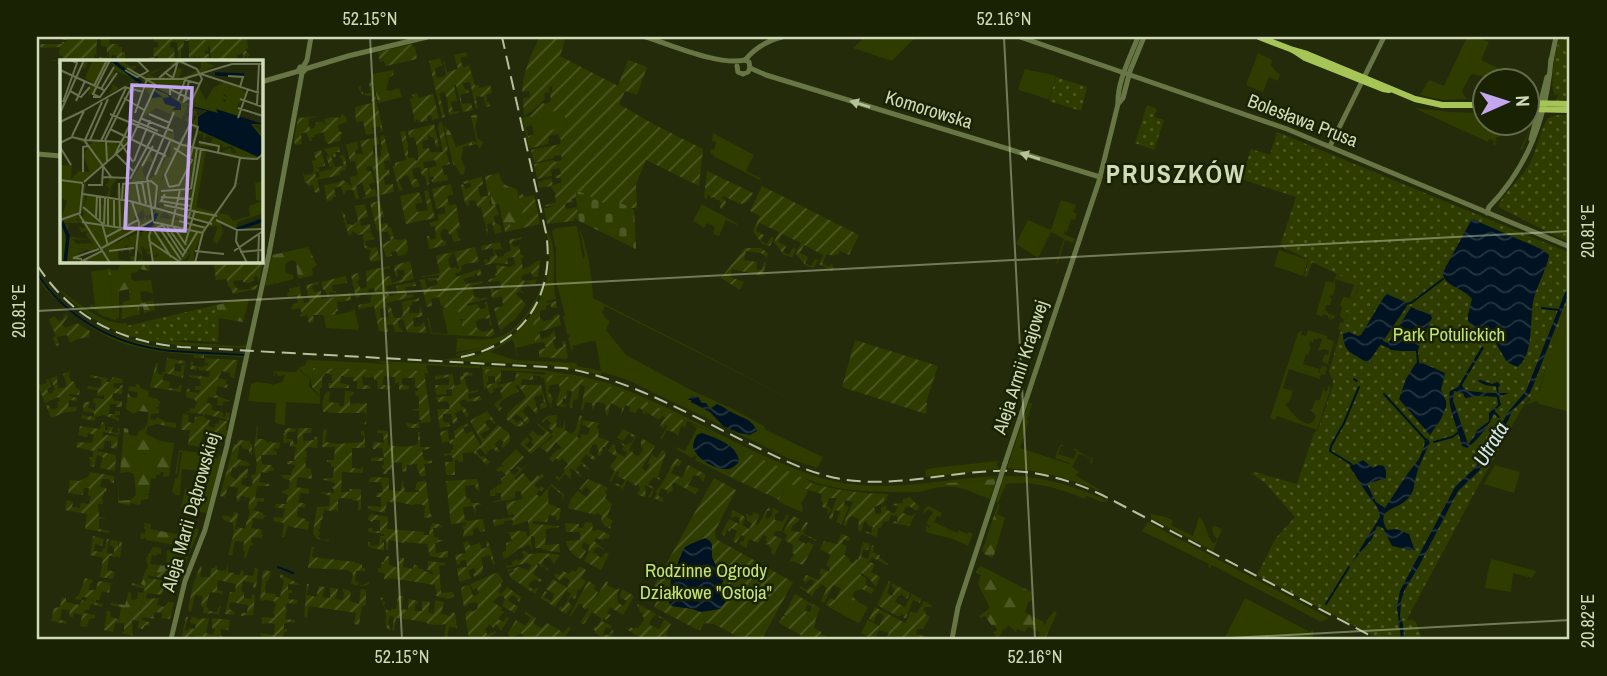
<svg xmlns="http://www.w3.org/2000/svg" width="1607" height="676" viewBox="0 0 1607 676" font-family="'Archivo Narrow',sans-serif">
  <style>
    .grass { fill: #2f3c00; fill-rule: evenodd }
    .forest { fill: url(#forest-firs) }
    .cemetery { fill: url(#cemetery-stones) }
    .park { fill: url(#park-dots) }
    .garden { fill: url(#garden-furrows) }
    .water { fill: url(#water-waves); fill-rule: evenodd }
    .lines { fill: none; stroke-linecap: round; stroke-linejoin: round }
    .stream { stroke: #001322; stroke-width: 2 }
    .canal { stroke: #001322; stroke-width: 4.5 }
    .minor { stroke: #677644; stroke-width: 5 }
    .major { stroke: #a7c556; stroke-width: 6 }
    .rail { stroke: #b5c09f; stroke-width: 2; stroke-dasharray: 14 7; stroke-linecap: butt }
    .minor-bridge { stroke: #677644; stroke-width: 5 }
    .oneway { fill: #b6c29c }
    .ticks { fill: none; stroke: #d0dbba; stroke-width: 2; stroke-opacity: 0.45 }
    .labels { text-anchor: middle; stroke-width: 5; stroke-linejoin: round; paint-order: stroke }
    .street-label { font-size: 19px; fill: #d0dbba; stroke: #192202 }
    .park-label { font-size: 19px; fill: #c3e278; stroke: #192202 }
    .water-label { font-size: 21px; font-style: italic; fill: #d5e7f5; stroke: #192202 }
    .district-label { font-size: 26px; font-weight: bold; letter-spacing: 2px; fill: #d0dbba; stroke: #192202 }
    .inset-river { fill: none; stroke: #001322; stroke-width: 3.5 }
    .inset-road { fill: none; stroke: #687150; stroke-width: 2 }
    .view { fill: #c5a7f1; fill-opacity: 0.15; stroke: #c5a7f1; stroke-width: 3.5 }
    .inset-edge { fill: none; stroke: #d0dbba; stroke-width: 3.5 }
    .neatline { fill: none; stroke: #d0dbba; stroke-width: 2.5 }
    .ticks-label { font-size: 18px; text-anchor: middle; fill: #d0dbba }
  </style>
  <defs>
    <pattern id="forest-firs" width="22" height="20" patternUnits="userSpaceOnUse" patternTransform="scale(1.75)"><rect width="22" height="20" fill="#2f3c00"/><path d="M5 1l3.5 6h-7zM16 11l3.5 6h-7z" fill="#4c5823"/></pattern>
    <pattern id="cemetery-stones" width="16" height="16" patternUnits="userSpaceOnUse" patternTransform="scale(1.75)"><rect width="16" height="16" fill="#2f3c00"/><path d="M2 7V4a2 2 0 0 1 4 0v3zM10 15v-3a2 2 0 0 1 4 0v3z" fill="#4c5823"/></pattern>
    <pattern id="park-dots" width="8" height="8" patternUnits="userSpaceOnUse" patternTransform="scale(1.75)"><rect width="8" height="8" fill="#2f3c00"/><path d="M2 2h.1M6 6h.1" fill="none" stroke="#4c5823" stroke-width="1.8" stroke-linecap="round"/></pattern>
    <pattern id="garden-furrows" width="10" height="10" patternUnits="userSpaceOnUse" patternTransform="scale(1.75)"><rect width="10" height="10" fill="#2f3c00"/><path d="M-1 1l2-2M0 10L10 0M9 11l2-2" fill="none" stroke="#4c5823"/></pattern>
    <pattern id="water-waves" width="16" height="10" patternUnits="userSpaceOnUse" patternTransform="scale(1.75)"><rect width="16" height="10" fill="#001322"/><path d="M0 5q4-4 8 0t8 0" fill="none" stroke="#243540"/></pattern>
  </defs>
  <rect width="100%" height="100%" fill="#232b0a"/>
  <g class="grass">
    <polygon points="865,37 916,37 892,61 853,48"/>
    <polygon points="1467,37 1477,37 1489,42 1481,60 1524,80 1490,80 1489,77 1486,76 1484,77 1473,74 1470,76 1462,91 1463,94 1467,99 1444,100 1420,95 1429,80 1444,86"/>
    <polygon points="1258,53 1272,60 1271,65 1277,73 1280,74 1278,81 1269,77 1263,92 1246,85"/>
    <path d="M1025 69C1036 72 1044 72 1056 76L1049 98 1047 99 1019 90 1018 89Z"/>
    <polygon points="1414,108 1450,112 1484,113 1484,122 1526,122 1527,115 1532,124 1523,149 1520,150 1530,128 1526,125 1523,128 1520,128 1519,131 1515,129 1511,132 1509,132 1507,136 1502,134 1500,137 1497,137 1495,142 1497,144 1495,145 1493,144 1494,141 1489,139 1488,142"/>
    <polygon points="563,109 567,127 534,135 532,125 526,127 531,148 529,148 522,118"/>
    <polygon points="713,133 754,155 746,171 761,178 760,180 715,157 711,153 710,149 714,150 716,142 712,141"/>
    <polygon points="1061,200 1076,205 1073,212 1077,214 1075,220 1071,219 1067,232 1065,231 1064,234 1075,239 1073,243 1065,240 1058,262 1055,266 1064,239 1051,232 1038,258 1016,244 1028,220 1051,230"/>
    <polygon points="702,204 738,224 737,225 726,220 719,236 713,234 715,227 707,223 704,228 693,221"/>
    <path d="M574 226H577L583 259 585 256 579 227C588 248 592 275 593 298L824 416 605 306 602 312 606 319 610 321 606 330 626 355 691 390 733 409 764 426 766 430 823 457 817 468 788 458 628 380 602 372 601 375 551 365 483 362V358L482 362 442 360C455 357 471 358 485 352 521 338 547 301 549 262 550 251 548 240 546 229 560 248 550 277 556 298L545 297 533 319 535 343 516 348 518 356 529 358 517 356 513 339V342L512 340 490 352 515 360 576 363 577 366 601 371 596 342 592 341 572 346 573 350H571L568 338 570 336 567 334 563 316 565 315 556 281V249L557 248 555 246 552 231 556 228Z"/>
    <polygon points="1279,250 1308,260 1303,276 1274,266"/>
    <path d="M547 256C548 292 526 329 493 345 481 351 469 353 456 356V354L480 348 456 352 457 338C468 339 480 340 491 339 516 336 535 305 542 284 545 275 546 265 547 256Z"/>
    <polygon points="108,268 114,316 118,318 115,320 103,316 97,312 98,309 96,311 89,307 91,304 95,306 91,271 105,270"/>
    <path d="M37 271C76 330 128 346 195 351 212 352 228 354 244 353V357C208 355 166 355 131 346 104 338 78 320 58 301 50 294 37 282 37 271Z"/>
    <polygon points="1337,273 1360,284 1341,330 1338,329 1340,323 1343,323 1344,320 1340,316 1342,306 1340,306 1337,314 1343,297 1352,298 1350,296 1354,285 1335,279 1335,288 1333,296 1330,295 1329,297 1332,298 1330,305 1326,305 1325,309 1329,314 1335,316 1335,318 1330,320 1330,317 1328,319 1328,316 1323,314 1322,317 1316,314 1326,281 1333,283"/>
    <path d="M56 287C75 300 104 327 127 323V332C164 343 200 343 238 346L247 345 246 348C200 346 150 348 108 327 88 317 72 302 56 287Z"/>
    <polygon points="1570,297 1570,412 1539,404 1537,401 1525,405 1530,400 1529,397 1540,391 1547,361"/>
    <polygon points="457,305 464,335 494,334 493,328 495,334 490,337 431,334 427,318 429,318 432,333 448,334 442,309"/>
    <polygon points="354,307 359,327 358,330 326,328 324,317 353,311"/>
    <path d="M1302 330 1301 335 1306 336 1308 330 1327 336V339L1334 341 1328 364 1324 363 1322 361 1325 354 1328 355 1329 351 1324 349 1318 351 1322 339 1318 338 1317 340 1314 339 1313 342 1310 341 1309 346 1311 347 1308 355 1306 354 1303 364 1319 369 1318 373H1319L1322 366 1327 367 1325 375 1321 374 1320 379 1289 369 1283 388 1293 391 1289 402 1285 404C1292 412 1298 422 1309 424 1314 422 1317 418 1314 413L1310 410 1312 409 1315 400H1320L1324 385V391H1327L1328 386 1331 387 1317 430 1277 416 1275 420 1270 418 1298 333Z"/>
    <path d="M307 360 373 363 381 364H399L381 363 375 361 480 366V368C462 368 444 366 426 365L429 374 424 373V371L313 368 312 387 311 379 298 368 305 365Z"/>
    <path d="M482 366C531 369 578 371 624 389 670 407 713 432 758 453 783 464 807 475 833 481 887 493 943 479 997 476L994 479 916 486 917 492C879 492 839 493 804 478 821 491 867 493 889 494L884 503V494H865L844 491 802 481 744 451 741 457 742 463 729 476 776 500 695 460 697 457 695 455 692 458 676 449 677 447 685 451 697 428 690 423 718 435 688 421 687 422C649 403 611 384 569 377 562 376 555 376 547 376L546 385 552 407 550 408 551 405 547 399 544 378H541L540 376 516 374V372L546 375 545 372 486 370 487 388 484 389ZM701 433 714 438 735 450 716 467 698 456V434Z"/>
    <polygon points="298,369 310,379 309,386 320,397 320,404 286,402 285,425 278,424 275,422 276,403 248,401 251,384 256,382 272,384 272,385 282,382 286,375 278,376 276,372 274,376 274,371 296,372"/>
    <path d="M1029 402 1032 404 1027 420 1029 421 1020 448 1069 464 1070 463 1055 458 1060 445 1061 444 1065 446H1061L1058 454 1074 459 1077 451 1073 450 1075 448 1084 455 1093 458 1092 463H1090L1091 458 1079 454 1072 467 1080 472 1075 475 1107 494C1075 480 1042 470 1007 468Z"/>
    <polygon points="179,450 216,455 216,458 217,459 219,455 221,456 222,454 223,454 207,513 184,509 181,506 184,496 182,504 183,506 204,510 213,478 207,477 208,472 182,469 180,495 175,495 174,493 172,492 175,478 178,478 182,452 180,452 177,474 175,474"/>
    <polygon points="998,461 997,464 999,469 926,477 925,470 933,468"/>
    <polygon points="1495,465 1520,472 1514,493 1484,484"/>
    <path d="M1004 476C1042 475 1075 487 1109 501L1101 502 1087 496 1085 499C1062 489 1031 480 1006 484L998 503 996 502Z"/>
    <polygon points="786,482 808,490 806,496 801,503 803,508 802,512 779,502"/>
    <polygon points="929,506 942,513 940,517 937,516 934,522 957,533 959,530 967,534 969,532 973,534 968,546 953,539 929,533 926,531 926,525 929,528 930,526 926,523 933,512 928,509 925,513 923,512 926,507"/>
    <path d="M1151 514 1162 516 1173 520 1171 525 1193 536 1199 517C1207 524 1206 535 1213 543L1216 542 1217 539 1213 534 1212 527 1215 526 1222 529 1213 551 1154 520 1151 518Z"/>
    <polygon points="1148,522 1168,533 1329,618 1321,622 1212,565 1210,568 1208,567 1209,564 1142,531"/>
    <polygon points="1492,559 1536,571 1532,578 1513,573 1511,592 1485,588 1489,566"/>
    <polygon points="842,594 868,607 860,622 858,623 825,605 826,604 834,608"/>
    <polygon points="1245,598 1310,632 1313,629 1313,639 1224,639"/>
  </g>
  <g class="forest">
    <polygon points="394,70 393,75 389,78 386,90 390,91 399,88 402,97 378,103 372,74"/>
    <polygon points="478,114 475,129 478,139 483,142 481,147 479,149 477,144 463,147 461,159 465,168 464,174 461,175 455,165 453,164 444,125 450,132 456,147 473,141 477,143 471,116"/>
    <path d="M499 173C502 186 506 186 517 189L519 198 524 197 521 222 511 229 510 224 503 223 499 204 492 205 490 191 495 174Z"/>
    <polygon points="308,247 317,265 312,269 313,275 298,279 296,262 292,260 286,263 285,269 286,273 293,275 294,279 265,286 272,255"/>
    <polygon points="149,262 150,271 139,269 137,272 131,273 131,279 135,281 151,280 153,294 146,291 140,292 142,303 150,301 153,299 155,310 144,313 143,305 139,305 140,314 121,319 123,302 130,300 129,289 119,291 119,318 114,316 108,268 112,270 118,270 120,265"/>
    <polygon points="247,298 249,300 243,322 219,318 216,305"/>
    <polygon points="136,384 140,385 140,388 149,391 148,397 158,399 158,401 160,401 159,407 157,407 156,408 159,410 159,413 151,414 150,419 155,420 157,417 166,422 176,423 176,428 157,424 147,427 146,434 160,441 174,443 169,476 165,477 163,476 164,472 161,472 160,475 156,475 156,479 151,478 149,494 144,494 149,495 148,499 141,500 141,503 139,505 131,503 129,505 118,503 119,483 119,501 130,500 136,495 134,474 128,472 120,473 124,428 128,429 129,435 137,436 139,431 143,430 147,425 149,412 139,411 133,414 126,409 128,393 131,397 137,398 138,392 128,391 129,386 135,387"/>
    <polygon points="208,477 213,478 204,511 183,506 182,504 185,489 197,491 198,486 196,484 196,480 206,481"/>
    <path d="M997 477 990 499C973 493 959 484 940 487 932 488 926 491 917 492L916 486 994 479Z"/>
    <polygon points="998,504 1000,505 997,514 1005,518 993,558 984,554 984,552 982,551"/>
    <polygon points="144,523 151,524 150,529 181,535 186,527 199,529 192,548 181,546 181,543 178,542 176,545 146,540 145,537 144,539 140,538 141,533 145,534 146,529 143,528 145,526"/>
    <polygon points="153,547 161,548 161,554 157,554 156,556 152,555 150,564 166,566 167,550 186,553 188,557 183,570 179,569 178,573 181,575 179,581 174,577 174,568 166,569 160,574 148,572 141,611 130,612 132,618 128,622 119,620 121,607 110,605 111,603 125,605 129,591 131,593 131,599 133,600 137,599 138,592 143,593 145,586 141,584 145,571 148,567 146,559"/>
    <polygon points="981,566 1033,593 1031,597 1033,599 1028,603 1025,612 1044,622 1043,624 1045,625 1047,620 1055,610 1055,612 1057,613 1045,639 1037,639 1040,632 1028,627 1025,632 1017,629 1016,632 1008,625 1005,630 1003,629 999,638 997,639 993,632 997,630 994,625 992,626 985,616 981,618 979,616 990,608 978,584 981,575 976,573 978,568"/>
  </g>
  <polygon class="cemetery" points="575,191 581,192 612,206 616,201 632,208 634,211 636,249 579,221"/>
  <g class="park">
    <path d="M1560 37H1570V101H1555L1558 95 1556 94 1554 96C1550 76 1554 56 1560 37Z"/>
    <polygon points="1056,77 1087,87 1081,111 1049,101"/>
    <polygon points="1147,105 1157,109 1154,117 1164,120 1154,150 1135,143"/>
    <path d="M1570 115V243L1502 209 1498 206C1506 191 1520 179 1529 165 1535 155 1543 123 1548 118 1554 114 1564 115 1570 115Z"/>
    <polygon points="1277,132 1570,253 1570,297 1547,361 1539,391 1527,399 1476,490 1407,619 1410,621 1411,619 1416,622 1422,639 1380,639 1257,575 1276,538 1295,517 1265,483 1252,474 1254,472 1297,484 1314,433 1318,430 1333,385 1333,381 1329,372 1341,330 1349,311 1345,313 1342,308 1345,305 1346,299 1350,299 1353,302 1360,285 1312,262 1307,277 1304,276 1309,260 1280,246 1296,197 1241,179 1251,149 1270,155"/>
    <path d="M216 305 219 318 218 342 182 340 180 341C162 341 144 337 127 332V326L131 325Z"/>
  </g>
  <g class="garden">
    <polygon points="37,37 77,37 77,39 80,39 80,37 101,37 102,39 109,39 110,44 118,44 118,47 122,47 122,53 125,52 125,61 117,61 116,55 112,55 111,58 112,59 112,61 109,61 109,53 107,53 108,61 99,61 99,57 107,57 107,47 101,46 101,39 97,39 96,61 96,55 94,54 94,61 61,61 61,64 57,64 58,61 49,61 63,59 62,56 59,55 60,47 41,48 39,44 62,44 62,42 67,42 67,40 62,40 61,37"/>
    <polygon points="154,37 170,37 171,39 175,39 175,37 186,37 186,40 188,39 188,37 198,37 198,39 202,39 204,37 204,40 247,38 248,48 245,50 250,55 247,58 247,56 245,56 245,61 243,61 243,53 237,55 237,61 232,61 231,58 227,58 225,61 218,60 218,58 215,58 214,61 211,61 210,47 208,46 208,50 205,51 205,54 209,54 209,60 204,58 203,61 200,61 199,54 198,59 194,56 193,58 191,59 191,61 189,61 189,41 184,41 183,48 181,49 181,59 186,60 186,61 179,61 177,42 171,42 170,47 174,48 175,61 158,61 158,56 155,56 153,61 148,61 148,57 154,57 153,48 158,47 158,42 154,42"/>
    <path d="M540 37H557L565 40 560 56 618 86 628 60 647 67 637 95 625 91 619 104 655 125 703 149 699 186 646 160 636 184 637 208H632L616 201 612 207 581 192 576 191V198L571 199 573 200 572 205 571 202 566 203 565 205 566 209 573 208 574 206V208L577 207 579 221 575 218 574 221 547 224 544 209 550 207H563L543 206 556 202 555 192 553 191 551 186 539 188 538 182 551 178 553 185 561 183V178H556L555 176 561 174 559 168 551 170 552 176 537 179 534 164 554 160 555 162 562 160 561 155 554 156V158L534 163 531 150 560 144 561 140 558 134 549 136 548 144 531 148 528 136 567 126 563 109 526 118 530 116 542 103 546 104 551 101 550 93 552 92V86L549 87 550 92 544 93 545 99 533 110 524 116 523 98 530 97 529 91 522 92C523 72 531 54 540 37Z"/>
    <polygon points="412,44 413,47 415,47 417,59 386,66 384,61 380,62 378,52"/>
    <polygon points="466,52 467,56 460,58 462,65 464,67 469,65 475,86 479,85 479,88 490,85 492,93 486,95 487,102 489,102 490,106 486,107 484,97 477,96 476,99 478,108 476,109 470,82 463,83 464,89 468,90 469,92 460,95 462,104 471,103 473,110 463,112 456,85 454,85 457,101 451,102 453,112 459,111 459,113 449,115 447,98 444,92 439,93 445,117 442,118 429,61 440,58 442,65 435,69 436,78 446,76 443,58 447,72 458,69 454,55"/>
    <polygon points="371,77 383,131 376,132 381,130 380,126 372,128 374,133 366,135 363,121 356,122 355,107 372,103 371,96 363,95 358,88 361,85 361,92 363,92 363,94 371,93 369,84"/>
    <polygon points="417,93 419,98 433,94 439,118 432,120 431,115 427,116 428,121 421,122 419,120 419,123 417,119 415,122 410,99 413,98 414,101 412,95"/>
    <polygon points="342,114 346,117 347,122 338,125 339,131 343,133 341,135 340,141 328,144 325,140 324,132 314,135 314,137 311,137 312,141 310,141 306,132 301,134 302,144 295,145 294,140 298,118 318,116 308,119 310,129 314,128 316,122 323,122 325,127 324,119 333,117 340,118"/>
    <path d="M442 122 448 150 446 152 450 164 442 166 444 175H447L448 180 433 183 431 180 434 179 433 176 430 177 429 168 437 166 435 160 423 162 424 168H428L429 184 427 185 425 176H422L420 167 412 169 414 179H417L420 186 413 188 408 175 403 176V178L398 180 403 190 399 191 393 167 395 166V163L406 160 400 132 405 131 408 145V158H415L416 161 418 160C419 153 417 145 414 137L409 138 408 131 434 124 439 146 436 148 434 138 429 136 428 132V139L422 142 423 149 429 148 430 152H443L438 128 439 123Z"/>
    <polygon points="384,135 391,163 389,160 384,161 385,170 389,169 390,175 384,177 385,185 393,184 394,192 380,195 373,168 370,166 366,167 367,171 371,171 375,182 369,184 371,190 375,189 377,196 362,199 366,196 362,182 356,186 359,198 356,200 353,190 347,190 344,195 341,186 334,188 336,197 333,197 332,200 327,201 324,185 337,183 343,180 352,187 350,177 358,175 355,161 350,162 346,145 357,141 358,148 355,151 355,154 363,154 360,141 378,137 379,144 373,146 372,143 374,158 381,157 381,151 382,150 380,136"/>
    <polygon points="342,145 347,166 345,167 346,170 340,171 340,175 317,180 320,192 316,193 314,191 313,185 308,186 307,183 305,183 303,173 305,175 312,174 314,171 312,161 316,160 314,152 321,150 325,164 325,166 318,167 319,171 315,172 316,178 320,177 319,172 331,169 333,167 332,165 330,168 326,156 329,156 324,149 339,146 340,152 335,152 336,157 334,158 333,155 331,156 335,167 344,166 342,158 340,158 339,156 344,155"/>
    <path d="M707 171 753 193C744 211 738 202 723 196L722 198 725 200 726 202 722 209 720 208 721 203 719 200H716L714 197 711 198 709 195 707 196V199L704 197Z"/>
    <polygon points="495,174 490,191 491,200 489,201 490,205 495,204 499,215 494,216 495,223 500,225 502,232 495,234 492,223 487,224 488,236 481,207 478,208 475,200 469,201 470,205 467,206 465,203 461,184 464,185 465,189 471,187 470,183 465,184 462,182 482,177 483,185 478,187 480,197 488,196 485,176"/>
    <polygon points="451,184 453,194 447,196 449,205 456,204 460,228 456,230 460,240 455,242 454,243 451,234 449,235 448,230 444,229 440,233 442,240 446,242 446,245 429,249 427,236 429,236 431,240 436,239 435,226 431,227 429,223 439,220 437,215 446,213 444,206 437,209 436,208 432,189"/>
    <polygon points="762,186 859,235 849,255 840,251 838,255 835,254 834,256 827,254 822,263 829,267 832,263 833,264 832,266 834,267 832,271 819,264 823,255 804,245 800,253 808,257 805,263 811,266 815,259 818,260 814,268 806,266 796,254 801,243 782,234 778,242 786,246 783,252 789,255 793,248 796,249 792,257 784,255 774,242 779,232 760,223 756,231 764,235 761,241 767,244 771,237 774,238 770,246 762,244 753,231 760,216 750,211"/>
    <polygon points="428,190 435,218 406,224 400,196 419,192 423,202 415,204 417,212 428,210 424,191"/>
    <polygon points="523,194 524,197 534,195 540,224 505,232 503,223 510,224 511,229 521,222 524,200 524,198 519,198 519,195"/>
    <polygon points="380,201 384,217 379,218 380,224 387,223 388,227 391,227 394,239 400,240 406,238 408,249 406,254 398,256 396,251 391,252 392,256 386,257 382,244 391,240 388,232 382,232 381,230 377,231 370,203"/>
    <polygon points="365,204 368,217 360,219 361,226 370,224 371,231 363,233 371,232 374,239 365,241 366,246 370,248 377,247 380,260 371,262 369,257 371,251 364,247 363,234 358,235 353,231 349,237 341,209 345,215 347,224 353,225 358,221 355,206"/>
    <path d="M522 237V239L512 242 513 247 519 246 521 255H523L524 257 521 258 523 269C530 268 533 262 540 260L538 277H533L531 272 521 276 522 280 525 281 537 279 535 285 525 282 520 290 524 293V294L519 291 516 294 526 304 516 318 500 331 494 308 503 306 502 297 492 298 490 287 492 286 494 291 501 289 500 281 489 282 488 280 496 277 495 274 497 273 496 265 509 267 515 265 514 257 507 258 508 264 495 263 485 265 484 260 487 259 488 262 490 261V257L494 256 493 248 482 250 481 246 500 242 502 249 494 250 498 258 504 256V254L511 250 509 240Z"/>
    <path d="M475 247 479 262 465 264 461 266 462 270 455 274 456 277 480 269 482 276H478L476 273 474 276 463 279 466 284 483 281V283L472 286 474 297H477L479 299 486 297 487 299 467 304 468 306 477 304 480 309 486 308 485 303 487 302 492 326 489 324 490 319C484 318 478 317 476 323L477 328 482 332 489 331 493 328 494 334 491 336 464 335 461 321H463V319H460L457 306 444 308 443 305 441 306 439 297 431 299 432 306 427 307 420 280 425 279 427 290 428 288 438 284 437 280 429 281 427 278H439V275L420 277 440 273 436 256 452 252V254L448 259 450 268 456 267 457 269 459 268 454 252Z"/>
    <polygon points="745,248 761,248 768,253 767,258 761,253 746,251 744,260 757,262 756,269 762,270 764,262 766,262 763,276 732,269 730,277 744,282 740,290 721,278"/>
    <polygon points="261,258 264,259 259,282 257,276 254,277 254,281 249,283 243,282 243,280 233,281 234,285 239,290 250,289 250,287 258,285 256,289 233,294 231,288 228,286 227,279 216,280 214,265 216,262 214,261 261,261"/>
    <polygon points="410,261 414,279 386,286 388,294 391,296 397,294 396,286 415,282 416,286 405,287 407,295 413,294 413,297 386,303 387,307 380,309 381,318 387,317 388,322 389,316 387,307 389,306 391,308 394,318 401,318 403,314 402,302 419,298 419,301 412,302 412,305 410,305 409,313 419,313 420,306 423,316 413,318 414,327 420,326 424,322 427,333 407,332 403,319 398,321 399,327 403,332 395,332 393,324 387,325 388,332 379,331 374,306 359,309 358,305 370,303 372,294 375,293 374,288 369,289 367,293 360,295 360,297 356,298 351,275 358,273 360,279 357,282 361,289 367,287 366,271 390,266 389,270 388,268 383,270 385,277 390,276 392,283 403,279 402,276 405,275 404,270 397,270 398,276 396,277 394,269 395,265"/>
    <polygon points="346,276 347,283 332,285 333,291 336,291 336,293 329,292 330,298 350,293 351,300 337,302 338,311 335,312 336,314 324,317 323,315 313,315 314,322 309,323 307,315 300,317 300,315 302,314 300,308 293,310 290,307 293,306 293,304 298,302 297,295 288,297 287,293 290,292 289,289 300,286 301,297 303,297 304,303 309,302 306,285 318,282 319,284 312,286 314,292 321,291 321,299 327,298 327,293 323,289 321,282"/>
    <polygon points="555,295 555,299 546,301 547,303 556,301 557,308 552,308 550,304 546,306 546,309 540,311 540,318 544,321 554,319 553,316 559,314 561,325 539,332 541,339 549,337 554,330 556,339 553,340 555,349 563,347 562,341 565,341 568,357 566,359 539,357 539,350 546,348 544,342 535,343 533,319 545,297"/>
    <polygon points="66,313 68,316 62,325 66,328 77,323 90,331 89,337 78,339 70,343 67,335 57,337 59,345 56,346 53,338 56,336 49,320 54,316 59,321 62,320"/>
    <polygon points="855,340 938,366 926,402 927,403 926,414 842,387"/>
    <polygon points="194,355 204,355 204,358 238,360 234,378 230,377 230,373 222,371 218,378 227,380 226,384 228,385 227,388 217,386 216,395 230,401 223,402 222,406 217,405 218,403 217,398 208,397 207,403 212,404 212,410 223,412 223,417 225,417 226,412 230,413 228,420 205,414 204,418 210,420 208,426 214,428 216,423 219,424 219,420 227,421 226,430 228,430 226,444 224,444 226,436 223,436 222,443 212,440 213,436 203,436 201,442 215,445 214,449 188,445 190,430 181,430 183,414 189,415 188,422 194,423 195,417 204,416 203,414 184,412 190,411 190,408 194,409 197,403 194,399 186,397 187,389 190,389 190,392 199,393 200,390 195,390 195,386 201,386 200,379 189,377 189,375 209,377 210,371 199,370 199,369 197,368 196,370 190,369 191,361 193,362 193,366 202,367 208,365 206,362 204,366 205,358 194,358"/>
    <polygon points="167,358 185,361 185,364 175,363 174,371 181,372 181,365 185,365 183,378 165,373 162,380 170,382 169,388 177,389 180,385 182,385 181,392 150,387 156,363 158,363 156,371 158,372 158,374 162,375 163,372 165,372"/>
    <polygon points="313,368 424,371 431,422 419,423 419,428 410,428 407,426 406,423 416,424 422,421 419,419 419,411 412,410 419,408 419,396 416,396 415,391 418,391 418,388 415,387 415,378 402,378 402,385 409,386 409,389 399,390 399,383 395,383 395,377 384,376 382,385 391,386 390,389 378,389 377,380 374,380 374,377 366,378 364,376 362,377 363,385 370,386 371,389 357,389 357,381 353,381 353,377 345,377 344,376 341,376 340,383 349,385 349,388 329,388 328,383 332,383 332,375 326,373 322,378 322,388 320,388 320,396 312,387"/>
    <path d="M485 369 501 370V382H497L498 385 515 381 516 374 533 375V380L522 379 521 385H541L547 407 540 409 541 404 544 403 542 394 534 397 538 412 536 414 528 405 522 411 530 420 526 424 522 418 517 414 512 418 517 423 521 420 525 425C517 429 512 423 506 419L508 415 507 414 517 404 518 405 526 397 518 385 515 386 519 391 502 400 499 405 502 408 499 411 494 404 503 398 500 391 503 388 502 386 493 389 494 392 490 394 486 385 495 383V376H488V382L486 383Z"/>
    <polygon points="71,371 69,374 70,380 74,382 76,388 80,390 79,395 69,394 69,396 77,398 77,401 69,400 68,407 77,407 76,411 63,413 51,418 46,405 48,405 52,410 58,408 57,402 60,401 58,397 45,403 37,383 38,383 40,385 47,383 46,380 49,379 51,386 47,389 49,394 53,392 53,390 55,389 50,378 57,376 58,389 66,387 66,382 63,374"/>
    <polygon points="463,372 472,373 473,375 464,377 469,392 478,390 478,392 468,394 469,399 480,396 482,400 467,402 465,399 459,402 461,406 465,408 469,416 466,417 462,410 455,413 458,422 453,424 451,414 443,414 443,421 447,423 449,421 450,426 440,428 437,409 449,409 450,406 447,401 438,402 436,397 452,396 452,389 446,390 446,394 436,395 435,385 449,385 449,379 448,377 435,380 435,376 453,374 454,386 461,384 460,376 463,376"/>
    <polygon points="90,375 107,378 107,382 110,382 113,377 123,379 122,383 114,383 113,388 119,389 120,386 123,385 122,394 113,393 112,398 114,399 114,401 122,401 122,407 116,407 116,404 110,404 109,414 115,414 115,411 120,411 120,415 116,415 115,417 119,418 119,421 104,415 95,417 95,421 81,418 82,415 94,417 94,413 83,411 84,402 90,402 88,408 95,410 96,404 93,402 94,398 104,399 104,395 97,396 98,390 87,389 88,386 99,388 102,384 101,379 90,377"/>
    <path d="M547 375C554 376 562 376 568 377 610 382 650 403 687 422L685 427 681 426 678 436 673 432 667 430 662 439 660 438 668 426 665 424 664 428 660 426 665 417 662 416 659 420 646 412 645 414 642 413 643 410 639 408 635 413 629 411 630 407 625 405 621 417 622 409 611 403 610 405 608 415H606L605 404 596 402 593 411 592 403 585 402 583 410H581L585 386 580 385 578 398 573 401 572 408 569 407 572 391 567 390 566 399 563 398 562 404 567 405 566 407 557 406 556 403 560 390 559 384 550 385 548 391 553 398 551 405 546 385Z"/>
    <path d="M330 391 329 402 339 403V406H344L345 391 354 392V395L350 396V404L358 403 363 404 367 403 366 425 364 424 366 421V414L363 411 360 413H329L326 410V412H323C323 404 321 393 330 391Z"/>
    <polygon points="487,411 496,423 494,424 490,419 486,421 485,423 490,429 480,434 484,439 498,425 509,433 510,441 503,448 501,446 504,442 500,439 494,444 500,451 498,453 494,449 490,449 486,455 480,448 476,451 481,457 483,456 490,462 487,465 473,452 463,453 463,462 459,462 458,459 455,460 455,475 446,475 445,462 453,462 453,458 450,455 444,456 444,454 451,453 451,450 453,449 453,444 450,444 449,441 442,443 440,432 448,430 449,440 455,439 454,431 467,423 468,425 463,428 466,434 472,431 481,446 482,442 470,421"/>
    <polygon points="554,415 557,415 556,427 563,428 565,418 565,430 571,434 575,431 580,415 582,416 580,429 577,437 580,439 582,434 586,435 589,433 590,428 582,425 583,420 599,423 597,428 599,429 598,437 609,441 605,447 603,447 602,449 603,450 600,456 597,455 599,451 597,448 598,446 593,444 589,452 596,458 594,461 586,454 581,461 589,468 587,470 581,464 576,469 582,476 581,477 571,468 569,470 572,474 570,476 571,479 565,474 559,481 556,478 557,476 560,478 565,471 564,469 568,464 562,458 559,461 556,458 552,462 549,458 558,449 559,450 562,448 556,442 548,453 540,447 553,437 552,435 531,454 520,444 527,437 530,440 525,445 530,449 534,445 531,442 533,439 529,435 533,431 539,436 541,435 543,436 546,432 538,425 539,424 551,434 554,431 552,431 548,427 551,423 547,419 543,423 542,421 548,416"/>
    <polygon points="102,422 105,423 105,430 108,430 108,427 113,427 111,432 118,433 118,428 120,429 119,435 103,432 102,437 104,437 106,435 118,437 117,449 111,448 111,441 105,441 103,449 98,449 97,451 116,455 115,471 100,468 103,457 97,455 94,467 90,466 91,460 89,459 89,457 93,457 93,451 76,447 77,442 92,443 94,435 88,433 87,437 78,435 80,426 100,429"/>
    <path d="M257 426 258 427 257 439H263L269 443 270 441 274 443 280 442 279 449 274 448V451H277V455H261L262 464 271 465 274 469 273 471H269L268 473 261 472 259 482 269 484 271 486H257L255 498H264V502L258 501 256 507H255L253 510 263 513V515L267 517H264L263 519 252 518 253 523 251 528 262 530 261 534 263 535 262 538 252 537 251 542 254 544 250 546 246 558 244 557 245 552 243 551 244 542 235 541 232 555H228L234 532 233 523 222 519 223 515 226 516 227 515 232 518 234 512 238 513 235 529H238V527L245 529C246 522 250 515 250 510L248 509 250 498 241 496 239 502 237 501V498L236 497 238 488 228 486 225 497 220 496 234 444H237L238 440 250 441V444H252V455L249 453V450L242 448V446L240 445 237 459 245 461 251 465 244 466 239 465 236 468 233 467 230 475 236 480 240 474 248 468 247 478H243L241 484 248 487 252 486 253 479 251 478 252 474 255 475 257 464 254 449Z"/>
    <polygon points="288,428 296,429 295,432 288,432 286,439 292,439 294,444 297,444 298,428 312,428 311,433 303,433 303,441 314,440 315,437 318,437 317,448 309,447 305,449 305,451 307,452 307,457 305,458 306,468 311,469 312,479 298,477 296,487 309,489 309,494 300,493 299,500 297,502 306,504 305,508 298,507 297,517 306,519 306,521 309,521 308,530 291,527 288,525 284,537 282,537 284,523 273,521 274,517 283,518 285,509 275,507 276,504 286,504 288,495 282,493 282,491 289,489 290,480 284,479 281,475 291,475 293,468 295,468 295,465 287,464 287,461 295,461 294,459 296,447 290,446 290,442 283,443 284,433 285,433 284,430"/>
    <path d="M325 429 327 430 325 442 338 444 363 442 364 436 361 434V431H363L365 434V448H352V468L361 469V467H363V473L342 472 341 492H349L350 489H361V509L358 511V500L353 501 352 499 340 498 338 500V512L335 509 334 511 324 510 322 520H320L321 522 320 529H318L320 533 318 537 320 539 326 540 330 538 328 541C320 540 316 539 313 533L317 507 329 506 330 496 319 492 334 493V489L332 488V486H335V483L321 479 333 478 334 466H331V463L327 462V460H334L335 447H322L323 432Z"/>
    <polygon points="623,429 636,436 629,450 631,451 633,449 632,452 636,456 640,455 643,449 641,447 641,440 643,439 655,446 642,468 646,471 651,463 647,465 652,454 657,458 662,450 666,452 658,477 660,478 660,480 654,477 648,484 654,488 651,498 648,497 653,489 646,485 645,487 646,497 637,495 640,489 638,484 636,486 627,480 623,489 614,484 616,483 622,486 625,480 617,476 619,472 617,471 611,482 609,481 615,471 610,467 617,457 608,451 613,444 615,445 616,452 625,457 627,452 622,450 624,446 618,441 615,441 616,440 626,445 632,442 634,438 628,434 623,441 617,438"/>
    <path d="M377 430 388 431V445C397 447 411 448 418 444V432H420V447H431L429 449 422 450 424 460 435 461H432V463L424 464 426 476H420L419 471 417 470V464L407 465 406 472 402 471V463L392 462V470H388L387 474H383L385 470 382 468V465H384V461H371V458H374V457L384 458 382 448 377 447 376 449H373L372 446 374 444 372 442 384 443 383 433H377Z"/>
    <path d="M516 449 524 457 512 469 509 470 514 475 519 471 516 468 518 466 522 469 530 462 515 477V480L523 473 531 482 538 475 539 477 542 474 544 476 534 485 538 489 541 486 544 488 541 491 539 490 536 494 540 497 552 484 564 495 563 500 562 499V495L551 486C545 492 550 496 548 503L561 509 559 520H556V516L549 515 547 522 533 521V524L559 526V527L546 529 545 533H546L545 545 559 544 560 552 547 551 546 549 543 550 542 548H535V537L531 536 532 551 529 544 518 549 507 558 504 559 502 552 506 551V543L512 541 509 533H505L519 531 526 532 527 536 530 535 528 521 512 526 513 520 504 521V524L494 526 493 520 514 517V514L508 515 506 503 522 499 521 491 515 492V498L509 500 491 502 501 500V493H495V496H490V491L496 487 499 484 500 485 502 483 501 479 506 475 501 470 499 472 496 470 500 466 504 468 501 464Z"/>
    <path d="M744 451 803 478 802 481C830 488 856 494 884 494V503L874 507 876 514 881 513V508L886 505V509L894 514 898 507 892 504 903 503V499L910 497 919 507 917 511 909 506 907 508 905 507 903 513 911 516 916 513 909 526 893 523 894 521 897 522 898 517 891 515 889 521 883 522 881 528H878L877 537 864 532 865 531 871 533 873 527 868 525 866 521 864 522 861 532 858 530 859 519 852 516 849 518 846 526 843 525 853 502 845 500 844 505 849 507 841 524 836 522 840 512 837 510 834 511 832 520 829 518 837 498H829L826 505 831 509 829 514H827L828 509 822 507 823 502 821 501 822 494 786 483 779 500 729 476 731 471 735 470 741 463V457Z"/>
    <polygon points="676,458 682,461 679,466 676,465 671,473 682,478 688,465 705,474 705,477 703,482 699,476 694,475 688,485 699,489 695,494 674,482 672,485 673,490 668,494 667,490 661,488 658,496 664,499 662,502 654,498 657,493 655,492 662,484"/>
    <polygon points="90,472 114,476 114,483 110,482 109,479 102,479 100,487 106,488 107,492 104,492 104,495 102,496 103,504 98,504 99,517 107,518 99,519 99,529 109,531 109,533 85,529 87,514 65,510 67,500 73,502 72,507 80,508 81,503 89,504 91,496 88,495 89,488 84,488 83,495 68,493 70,480 79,481 88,477"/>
    <polygon points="374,477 389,478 389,490 401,491 402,481 403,481 405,492 419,492 419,490 415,490 417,482 426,481 430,514 432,515 432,517 424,518 425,506 420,504 411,505 394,501 393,503 387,501 385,513 370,510 368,508 369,506 381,507 381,497 376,497 377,493 383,492 381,482 369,482 370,478"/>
    <polygon points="714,478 736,490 715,531 716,539 793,582 762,639 742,639 714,624 704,623 700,630 698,630 654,607 661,592 654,586"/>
    <polygon points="477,479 480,491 476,489 475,485 465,486 466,498 470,498 471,503 480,503 481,505 475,506 476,508 475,515 473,506 463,507 465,520 469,521 483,519 485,531 480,532 478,527 473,529 473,535 463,537 464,531 462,526 466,526 466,522 451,524 446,481"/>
    <polygon points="588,479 608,488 605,492 607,494 605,498 612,504 607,517 613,521 610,526 611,529 605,526 601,521 602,516 597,513 596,515 568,508 571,499 578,491 586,497 591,491 586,486 582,491 579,489"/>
    <polygon points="764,506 755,524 758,525 768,508 771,509 770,511 767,511 765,517 768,519 772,515 773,508 779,511 778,513 775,514 775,520 783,522 787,514 789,515 781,531 776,531 773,535 782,539 774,555 771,553 772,549 769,547 769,544 765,545 767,541 765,540 767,537 763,535 758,543 749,539 746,548 739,544 741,541 743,542 745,537 741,535 736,543 733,541 737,531 731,528 730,531 727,530 724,536 721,534 729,519 739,524 740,518 735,516 733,518 730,517 733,510 744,516 745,519 742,525 749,529 752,524 747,520 746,514 752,516 754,512 759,515"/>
    <polygon points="371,514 388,517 387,529 424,532 424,535 429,535 430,527 431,527 432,523 439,524 443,527 433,528 434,537 438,538 438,540 444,540 435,543 436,553 448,551 448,557 442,558 430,556 427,544 404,542 403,543 389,540 388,550 386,550 386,540 382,540 382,542 384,542 384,550 371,548 368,546 368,542 370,542 371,546 379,545 380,536 384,536 384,534 368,532 368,528 372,528 373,531 380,531 380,520 373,520 373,522 368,520 368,517"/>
    <polygon points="793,516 800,519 798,522 793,525 791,531 800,532 806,521 808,523 803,533 814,539 817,539 816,541 802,534 798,540 806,544 809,542 814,545 803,565 792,561 788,563 795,554 792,553 793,545 785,540 787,535 783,532"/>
    <path d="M587 522 592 523 593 525 592 530 596 531 597 529 610 535 608 539 606 538 602 540 596 538 594 541 604 549V550L598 547 595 548 593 552 601 558 606 552 609 554 601 570 584 561 589 552 588 551 590 545 584 542 581 547 586 551 581 559C573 555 568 551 566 541L580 540V532H566L565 523 579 524V528H583L584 524Z"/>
    <polygon points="841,534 850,537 849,541 844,539 842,544 847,546 844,555 848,557 850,562 853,563 856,559 858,560 863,542 870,544 868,550 863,550 861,557 868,559 872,545 874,546 873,553 876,553 877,555 880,555 879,557 888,564 887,565 872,557 870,561 868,561 868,563 870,562 875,564 871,572 880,577 876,587 868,577 861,573 860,574 867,579 865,585 875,589 871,594 862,589 855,591 852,596 864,607 842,594 834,608 826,604 830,598 835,600 841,589 834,585 832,587 824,603 821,601 826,590 826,587 821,584 818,589 816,589 812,596 799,587 800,586 807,590 810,586 812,586 814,581 811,579 806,582 803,581 806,575 819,580 822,575 819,573 821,568 829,572 830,567 826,565 831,555 820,549 824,541 837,544"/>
    <polygon points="93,536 104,539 102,546 95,544 94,551 102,552 103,549 105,548 107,539 109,539 107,553 114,554 114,548 110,545 111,540 118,541 118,554 119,541 122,542 120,558 117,555 116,557 109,556 107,570 115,572 113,579 100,577 103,558 90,555"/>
    <polygon points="468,541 470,546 480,543 482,549 487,547 486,541 488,541 495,564 493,565 490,555 481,558 483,567 482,573 474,577 473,574 476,572 474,568 468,571 471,578 461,582 459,581 457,568 467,567 466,560 460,561 460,564 457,565 455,555 466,553 463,543"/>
    <polygon points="313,546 315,548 313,550 312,557 355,562 355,563 362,564 362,568 365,568 365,571 356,571 355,581 358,582 358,585 363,585 369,582 369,584 365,586 351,584 353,574 348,570 308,568 311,549"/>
    <polygon points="524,551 527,552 529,554 544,553 560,555 554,564 549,557 544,559 542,565 549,569 547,571 545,567 539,566 540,564 538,563 537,565 538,566 533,574 542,580 540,582 535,579 529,583 529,586 533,590 539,587 535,594 511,578 509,574 514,571 513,569 508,572 507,570 519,567 529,571 532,565 526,563 507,568 505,563 508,566 512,565 512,562 517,559 518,561 523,559 524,555 521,552"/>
    <polygon points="386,556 389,556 389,565 398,568 400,558 404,558 403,567 413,569 414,565 418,565 418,569 423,569 424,571 429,572 432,575 433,575 432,571 424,569 428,569 428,561 445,563 445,565 439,566 441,593 453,592 454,596 449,599 436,596 437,589 435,589 435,585 389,578 388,580 384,579 385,574 378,572 378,568 381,568 382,562 384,562"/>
    <polygon points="228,563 228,572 234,573 235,575 239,575 242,570 244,571 243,575 253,576 255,568 258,569 256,588 253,588 254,583 243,581 241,591 244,592 244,598 251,599 252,595 255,595 253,615 241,616 241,613 247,613 248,605 230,602 229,609 235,612 234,615 225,614 230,592 235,592 236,584 218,580 217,589 223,592 223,594 210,592 206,605 209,611 217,612 219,606 221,606 219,614 203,613 204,607 201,606 203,596 195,595 191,612 189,612 188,609 193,585 200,566 202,566 200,577 210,577 211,568 215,568 215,566 217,566 217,570 226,571"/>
    <polygon points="579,566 586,570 581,578 586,581 580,590 578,589 575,599 571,597 568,601 572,606 566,614 558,609 560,606 563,608 570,596 571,594 567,591 568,588 555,607 541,598 545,591 547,592 544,597 552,602 554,594 546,589 553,579 567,588 570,580 564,577 560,581 554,576 556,573 560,575 563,571 569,574 572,570 576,572"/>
    <polygon points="167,567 174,568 174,574 177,580 171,578 172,573 165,571 165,579 148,575 148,578 165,581 162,595 147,593 146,599 159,598 157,605 164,607 169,602 174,602 170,619 162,618 162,613 155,612 153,616 155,619 142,617 142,620 149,622 150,626 145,625 143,629 138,628 139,621 132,620 133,636 121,633 124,632 124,623 115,623 113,632 104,630 107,611 110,612 111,617 128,622 132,618 130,609 141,611 145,589 132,585 132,583 145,586 148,572 160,574"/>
    <polygon points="266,570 271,572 269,579 266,582 265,593 276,594 276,597 280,597 284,581 280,577 280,574 301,585 288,584 288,590 292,590 292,593 289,593 288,599 298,600 297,604 287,603 285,607 287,609 285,619 295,620 295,623 287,622 284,624 284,629 287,629 287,632 284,632 283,638 291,639 267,639 262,638 260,633 274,635 275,624 268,623 262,624 262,617 274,618 275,614 273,613 276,605 274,601 265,600 260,601 263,572"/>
    <polygon points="496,573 499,574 503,581 501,583 502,586 498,592 501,594 507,587 521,597 519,602 517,600 517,598 512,595 508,600 518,607 514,613 502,606 505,599 503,596 499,596 493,602 502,608 501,610 504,612 498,619 503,622 507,617 509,618 501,631 496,624 493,628 490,624 485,629 487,635 495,631 496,633 486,639 469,639 465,614 470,610 472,612 477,609 478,605 476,602 470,603 464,607 461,590 462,587 469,585 473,596 479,594 477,588 473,590 470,584"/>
    <polygon points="85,578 93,580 92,583 90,583 89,590 96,590 98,581 111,583 109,593 102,591 99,600 96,600 96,603 103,604 102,607 92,604 90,606 89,610 85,610 84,613 95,615 95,618 89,619 87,627 80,626 82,615 74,613 73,617 69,616 70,610 62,609 60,620 67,621 66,624 51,621 54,608 60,607 62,597 66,598 66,602 80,605 82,600 86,601 86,597 82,597 81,600 74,599 79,595"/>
    <polygon points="589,580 590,582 595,585 594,589 598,592 595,597 596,598 606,581 608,582 607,585 617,590 620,588 617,594 618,603 624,606 627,601 620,597 622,589 634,596 623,615 610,607 607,613 611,615 606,620 604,618 602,621 612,626 610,629 606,627 603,634 609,635 612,630 614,631 611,638 605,639 595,633 595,631 593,629 595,626 597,627 601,620 601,618 592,612 584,624 580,623 589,609 587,608 586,610 583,608 582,604 579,604 570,617 569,616"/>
    <polygon points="889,581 891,582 887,593 892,596 895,590 892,586 892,583 910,593 907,599 902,595 902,592 900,596 898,596 895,602 905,607 912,594 921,599 920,603 913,600 906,618 903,618 904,616 902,614 900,616 897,616 877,605"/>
    <polygon points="307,584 309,584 307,595 316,597 319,586 325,587 322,597 330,598 330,587 338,589 335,599 343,600 344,593 343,592 343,589 351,591 349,601 359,604 361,589 366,590 366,605 362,606 359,625 354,624 356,613 309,606 307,618 304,617"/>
    <polygon points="795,594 812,604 811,606 807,604 805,611 810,612 813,604 820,608 815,621 816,622 814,628 821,632 821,634 832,639 799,639 801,635 779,623 783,616 789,617 784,615"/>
    <path d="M398 595 404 597 401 609 408 610 409 599 418 601 417 604H415V611H422V601L430 602 428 612 434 614 435 600 444 602 441 614 450 616 452 612 455 613 457 628 449 627 447 639 444 638 446 624C442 625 433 625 428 624L426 622 396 618 394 631 392 630 394 617 390 616 388 623 391 630H389L386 627V612L380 597 383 598 382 602H385L384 606 386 610 391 611V609H396Z"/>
    <polygon points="924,601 932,605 931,607 925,607 923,610 926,612 925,614 930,617 923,629 917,629 916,634 931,638 931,639 916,638 886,639 889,633 879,630 876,636 882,639 872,639 861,633 868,620 879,626 884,616 879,613 876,615 874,622 869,619 875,607 905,623 911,612 917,613"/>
    <polygon points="638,604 656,614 650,621 650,625 659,629 664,620 657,616 658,615 671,624 668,629 666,635 670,639 641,639 641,638 625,628 629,629 630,627 634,629 636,627 638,628 644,620 644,617 642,616 643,613 639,611 640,609 637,606"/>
    <polygon points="526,612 536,618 533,623 541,628 547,623 564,633 568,627 571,628 565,637 569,639 542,639 536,636 530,639 524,639 525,638 521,633 514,637 515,639 510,639 508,633 516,620 525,626 531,618 525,614"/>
    <polygon points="186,617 188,617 185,630 188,631 189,628 195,629 196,624 190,623 191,617 196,617 197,619 209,618 206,633 213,635 215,629 212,628 212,618 230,620 228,630 221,629 221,636 226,637 226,639 203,639 190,635 188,639 181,639"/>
  </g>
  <g class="water">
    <path d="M1472 219 1541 249 1549 255C1547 269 1538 283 1534 298 1529 316 1535 356 1517 367L1507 362 1495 342C1482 342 1477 329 1468 322V315L1472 299C1462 286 1443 287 1443 272Z"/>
    <polygon points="1570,280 1570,290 1533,386 1530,393 1512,411 1509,419 1479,471 1458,491 1419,566 1404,591 1401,602 1400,617 1403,624 1404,639 1401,639 1397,607 1400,591 1455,487 1476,467 1509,411 1526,391"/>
    <path d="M1387 294 1405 302 1407 306 1368 363C1354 354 1343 353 1343 334L1349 332 1358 336 1361 335 1384 297Z"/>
    <polygon points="1411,307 1431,315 1432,318 1420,343 1418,351 1402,351 1391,350 1387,347 1387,345"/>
    <path d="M1482 346 1484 348 1462 385C1463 387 1464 389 1466 390 1469 392 1493 393 1497 393L1496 386C1489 386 1482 385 1477 380L1479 376 1478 379 1492 384 1498 382 1500 385 1498 388 1499 393H1509L1499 397 1501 405C1493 411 1493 418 1488 425 1482 434 1475 442 1467 448L1462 446C1459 431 1446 404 1450 391L1458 387ZM1454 391 1463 393 1465 398 1478 396 1497 397 1498 405 1489 413V421L1476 431 1475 436 1468 444 1453 400Z"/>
    <polygon points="1420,362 1445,373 1441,390 1446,401 1446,407 1441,419 1430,435 1399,399 1406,379 1416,363"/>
    <path d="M692 396 698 397 702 403H706L710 409 717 404C723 406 728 411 733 413 743 418 753 420 757 431L750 435 739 433 723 426 710 412 691 402V400H688Z"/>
    <path d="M702 433C716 438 738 445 739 462 736 465 733 468 729 469 717 471 695 459 693 446 693 442 695 439 697 435Z"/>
    <path d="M1425 438 1428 439 1430 443C1424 454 1418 468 1415 480 1414 485 1414 491 1410 496 1399 512 1374 506 1387 530L1396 529 1409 534 1415 551 1392 546 1383 528 1377 526 1372 539 1352 562 1380 517C1379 506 1372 501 1366 492 1360 484 1357 476 1350 468L1351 464 1354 465 1363 460 1373 468 1378 465 1384 466 1386 471V478L1367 484 1376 502 1385 508 1408 473 1419 459 1424 447Z"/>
    <path d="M705 538 710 541 712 544V557L723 581 720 592 726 601 720 609 701 612 692 609 671 606 669 603 671 579 684 548C687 545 700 540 705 538Z"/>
  </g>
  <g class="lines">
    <g class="stream">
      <path d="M37 273C65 317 112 343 163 350 190 353 217 353 244 355"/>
      <polyline points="1406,304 1411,303 1443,279"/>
      <polyline points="1542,308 1559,310"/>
      <polyline points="1417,351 1418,363"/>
      <polyline points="1354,379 1357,381"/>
      <polyline points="1384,394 1425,439"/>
      <polyline points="1494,412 1499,417"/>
      <polyline points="1434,442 1452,437 1459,432"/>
      <polyline points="1351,464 1330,451 1331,446 1344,423 1359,387"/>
      <polyline points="278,567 293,573"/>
      <polyline points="1326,604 1349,567"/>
    </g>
    <polyline class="canal" points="1382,343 1387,345"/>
    <g class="minor">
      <path d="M646 37C672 45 719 66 745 60L749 62 750 68"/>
      <polyline points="1020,37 1287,129 1570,247"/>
      <path d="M745 60C755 48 766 41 782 37"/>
      <polyline points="1551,61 1556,37"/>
      <polyline points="737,66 738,72 743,74 748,72 750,68"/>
      <polyline points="750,68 766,75 1100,177"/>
      <polyline points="305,69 348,56 427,37"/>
      <polyline points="302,73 300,72 299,69 300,67 303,67 307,60 311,37"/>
      <polyline points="261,82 299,71"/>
      <polyline points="1118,104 1123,98 1130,71 1144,37"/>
      <polyline points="1531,139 1547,77"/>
      <polyline points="1330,146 1384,37"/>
      <polyline points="37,154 61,156"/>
      <path d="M1487 213 1489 207C1529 166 1547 115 1551 59"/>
      <path d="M1005 463 1099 181 1118 104C1117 82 1130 58 1138 37"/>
      <polyline points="171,639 185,581 205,530 227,446 269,254 302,73 305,70 303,67"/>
      <polyline points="952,639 958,607 999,482"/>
    </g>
    <g class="major">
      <polyline points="1259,37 1293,50 1305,58 1383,89 1389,90"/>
      <polyline points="1293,50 1307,54 1415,99 1442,105 1484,105"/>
      <polyline points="1526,103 1570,104"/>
      <polyline points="1526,109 1570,110"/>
    </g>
    <g class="rail">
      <path d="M37 265C72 318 118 341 181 347L564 368C629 379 688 414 746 442 777 457 807 473 841 479 892 488 943 473 995 471 1036 469 1076 481 1112 500L1377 639"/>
      <path d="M461 357C523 346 556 294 546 233L502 37"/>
    </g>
    <polyline class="minor-bridge" points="999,482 1005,463"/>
  </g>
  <defs><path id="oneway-solid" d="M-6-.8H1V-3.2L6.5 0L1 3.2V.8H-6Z" transform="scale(1.75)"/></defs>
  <g class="oneway">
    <use href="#oneway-solid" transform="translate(860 104) rotate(-163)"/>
    <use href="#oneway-solid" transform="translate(1030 156) rotate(-163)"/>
  </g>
  <path class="ticks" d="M370 37 402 639M1004 37 1035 639M37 311 1570 231M1212 639 1570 620"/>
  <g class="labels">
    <g class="street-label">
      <text transform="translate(929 109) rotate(17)" y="7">Komorowska</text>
      <text transform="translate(1303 120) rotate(21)" y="7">Bolesława Prusa</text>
      <text transform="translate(1020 367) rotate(-72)" y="7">Aleja Armii Krajowej</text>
      <text transform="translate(190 512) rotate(-74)" y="7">Aleja Marii Dąbrowskiej</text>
    </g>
    <g class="park-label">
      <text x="1449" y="341">Park Potulickich</text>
      <text x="706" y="577">Rodzinne Ogrody<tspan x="706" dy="22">Działkowe "Ostoja"</tspan></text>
    </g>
    <g class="water-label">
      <text transform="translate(1491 444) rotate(-59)" y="7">Utrata</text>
    </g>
    <g class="district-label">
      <text x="1176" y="183">PRUSZKÓW</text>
    </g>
  </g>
  <g transform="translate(60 60)">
    <rect width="203" height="203" fill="#232b0a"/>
    <path d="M26 0H61L71 7 77 5 73 11 84 16 114 1 128 2 109 6 113 1 90 15 98 18 108 7 111 13 104 12 105 19 118 8 122 9 119 18 131 14 141 8V0L155 6 129 18 119 32 125 21 108 34 83 21V16L76 19 41 38 35 41 48 34 53 28 51 23 58 28 74 19 54 10 53 21 49 19 54 6 51 1 32 34 28 35 33 23 25 18 32 2 28 1 25 9 22 6ZM166 22H171L175 25 176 24 186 33 177 47 181 49 178 57 167 56 203 66 193 65 203 72 196 69 203 75V100L180 99 176 123H183L176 124 159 153 169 155 173 161 190 156 189 146 202 141 196 140 195 123 203 121V153L178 162 176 168 160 161 163 173 157 184 153 181 158 166 148 167 134 191V203H127L131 192 122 203 101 197 105 194 101 188 107 183 94 161 96 176 91 165 78 175 93 189 85 190 84 185 81 194 83 182H77V172L90 164 87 157 93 159 91 156 96 150H89L84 121 94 116 105 96 100 111 106 97H111L110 81 104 77 107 69 111 74 114 71V82L119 84 121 77H123L120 85 132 80 137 70 130 67 126 72 137 56 131 55 130 63 124 60 132 53 142 57 145 51 130 46 162 52 166 39 161 40 162 35 167 37 164 33 171 27ZM145 54 158 60 152 76 139 70ZM173 68H191L182 88 166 82ZM143 73V81L147 75 153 78 150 84 138 80 139 86 159 87 161 83 163 88 172 86 177 93H164H172L170 88 159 93 134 87 137 75ZM137 89 141 93 145 90 135 148 157 154 155 160 147 156 146 162 144 155 142 160 125 156 127 149 129 154 134 153 132 145 126 149 124 155 104 149 110 157 115 154 110 159 112 163 115 154 149 164 144 170 140 167 142 173 133 190 116 171 129 189 126 193 123 189 122 199 109 183 117 177 111 172 115 178 109 182 107 173 101 172 96 159 101 149 92 147 91 138 96 143 98 129V142L101 148 100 132 114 130 107 124 114 120 101 121 105 109 104 118 110 107V118L116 111 120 114 116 113 115 120 118 121 127 104 130 106 126 115 112 127H118L117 132 133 130 131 131 134 139 136 127 131 128 127 116 132 117 128 112 133 114 135 101 139 103ZM146 91 179 99 175 123 158 153 136 147ZM64 77 68 83 26 120 25 134 46 136 50 129 45 125 52 120 48 122 51 116 44 105 56 121 51 126 49 150 43 142V150H37L46 137 25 134 24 156 23 150 17 157H22V162L16 158 2 161 21 163H2L8 176 30 180 12 179 18 185 30 183 37 185H31L36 187 32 190 7 187 5 203 8 176 0 160 19 153 22 134 16 129 22 132V126L0 124V105H12L11 119 18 112 15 104 18 111 30 112 23 95 29 86 16 79 26 78 29 85 34 80 49 85V81H57V86Z" fill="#2f3c00" fill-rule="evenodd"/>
    <path d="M164 22 171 26 161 38 166 44 163 51 177 59 135 47 137 54 127 53 129 49 126 53 139 27 146 41 153 28ZM10 122 20 123 21 150 9 160 21 156 16 159 19 163 2 161 6 173 0 162 7 141 0 137V124Z" fill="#2f3c00"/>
    <path d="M0 162 3 172 2 163 9 165 5 177 7 185 12 186 8 187 27 190 14 196 20 201 17 203H0Z" fill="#2f3c00"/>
    <path d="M77 21 129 44 122 59 96 48 84 57 90 35 82 24 81 30 73 28Z" fill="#2f3c00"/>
    <path d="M124 86 145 90 136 148 157 154 154 162H146L116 153 117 148 115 146V152L106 149 99 158 120 160 115 157 117 155 131 159 135 166 146 164 134 192 130 186 119 197 109 183 114 178 109 176 107 181 96 160 102 175 97 179 103 177 109 186 103 185 102 191 110 188 120 203H96L92 198 98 196 99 193 92 197 94 193 87 195 86 191 93 190 92 185 85 186 84 191V187L81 186 83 197 73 186 70 195 67 185 62 193 58 188V199L71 202 70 196H76V202L81 198 87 203 22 201 55 182 35 191 22 189H37L28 185 26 187 18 185 16 183 34 185 25 174 30 171 21 172 19 167 26 168 20 162 12 163 2 161H22L27 135 43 137 46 140 40 142 45 147 49 138 57 141V129L69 124 90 92 94 103 87 101 82 111 87 121 97 126 94 147 87 141 93 154 85 156 83 149 74 158 78 166V158L82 161 85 156 90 164 80 166 81 169 56 181 55 184 67 177 70 183 68 177 79 172 82 178 81 171 95 167 93 164 98 148 105 146 99 142 102 127 98 126 93 120 99 116V125H101L113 89 117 93Z" fill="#2f3c00"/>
    <path d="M76 20 84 25 94 27 106 33 124 46H128L136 47 158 53 156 49 203 64H191L203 79V99L138 70V57L147 51 135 48 132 52 128 54 135 47 125 46 121 44V50H112L116 47 105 44 102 37 91 38 94 31 104 38 109 37 107 34 84 25Z" fill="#001322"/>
    <path class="inset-river" d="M52 0 81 23M155 14 184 15M2 162 8 176 5 203M175 170 203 160M80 171 92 164 97 153"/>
    <path class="inset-road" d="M67 8 96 25M0 10 44 30M65 10 77 17 85 13 88 11 77 0M104 12 113 18 118 1M141 14 199 33M168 16 183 17 180 27M99 18 120 0M34 26 47 0M41 29 54 7M10 31 21 37 30 27M110 35V29L132 40 142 19 137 9 119 1M33 37H40L57 13M39 37 33 34 50 0M64 38 84 50M128 38 124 41 129 21M180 39 203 47M118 40 125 20 140 24M16 41 25 21M3 42 17 3 11 0M197 45 199 4M178 48 203 56M23 51 65 27 83 32M0 53 24 0M75 53 87 19H123L172 4H203M50 54 123 85 182 98M89 54 110 63M80 58 113 71M178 58 188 29M72 60 98 71M0 62 23 51M50 69 106 96M12 76 24 51M25 80 60 82 73 102M25 80 42 42M30 80 48 39M45 80 71 28M41 81 66 28M46 81 47 102M139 82 159 86 158 93M0 83 12 77 24 80 51 117M61 83 71 62M0 87 11 105M181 98 197 99 203 94M74 101 90 60M82 106 93 86M73 111 56 94 71 80 96 25M23 112V87L28 86M95 115 110 81M43 117 67 118M70 119 94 74M0 120 23 123M24 122 55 95 62 80M76 122 80 143M82 122 86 144M59 123 60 167M28 125H42L43 108M109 127 105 115 130 64 138 67 130 98M109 127 119 125 132 100 114 88M131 129 137 88M101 131 130 129M23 134 70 141 152 164M105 134 101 141 131 146M40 136V160M48 137V166M101 137 133 139M54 138V167M62 139 63 124 91 121 97 126 95 147M72 142 79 163 75 203M104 145 157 156M23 147 42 163 48 186M19 154 50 203M36 157 37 136M129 157 141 89M0 160 20 153 23 124M156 160 177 170 203 169M119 161 146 168M22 162 62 168M93 162 143 173M44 164 45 138M102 164 123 196M112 165 120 130M67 166V140M98 166 121 200M107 166 126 193M113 166 126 185M93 169 111 197M177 170 176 181 187 203M46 177 78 160M89 181 120 202M125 184 135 150M40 189 93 160 87 118 114 52M49 191 74 188M135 191 164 194M174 191 203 171M180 192 203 190M122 197 138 171M22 199 13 198 39 189M38 203 22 201 42 191M54 203H81M93 203 89 176 91 170 104 165M135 203 143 172 175 126 180 98M198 203 199 175"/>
    <path class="view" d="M72 25 132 28 125 171 65 168Z"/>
    <rect width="203" height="203" class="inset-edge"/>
  </g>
  <rect width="1607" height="676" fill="none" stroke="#192202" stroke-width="77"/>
  <g transform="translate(1506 102) rotate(87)"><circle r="33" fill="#192202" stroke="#626c4c" stroke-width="2"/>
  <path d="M0-5L12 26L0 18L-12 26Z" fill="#c5a7f1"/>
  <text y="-10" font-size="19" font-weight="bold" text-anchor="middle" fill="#d0dbba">N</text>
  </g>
  <rect x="38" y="38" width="1530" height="600" class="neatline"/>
  <g class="ticks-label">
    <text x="370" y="25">52.15°N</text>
    <text x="1004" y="25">52.16°N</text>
    <text transform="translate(1588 231) rotate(-90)" y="6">20.81°E</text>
    <text transform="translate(19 311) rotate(-90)" y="6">20.81°E</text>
    <text transform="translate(1588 621) rotate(-90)" y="6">20.82°E</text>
    <text x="402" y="663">52.15°N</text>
    <text x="1035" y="663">52.16°N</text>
  </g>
</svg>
